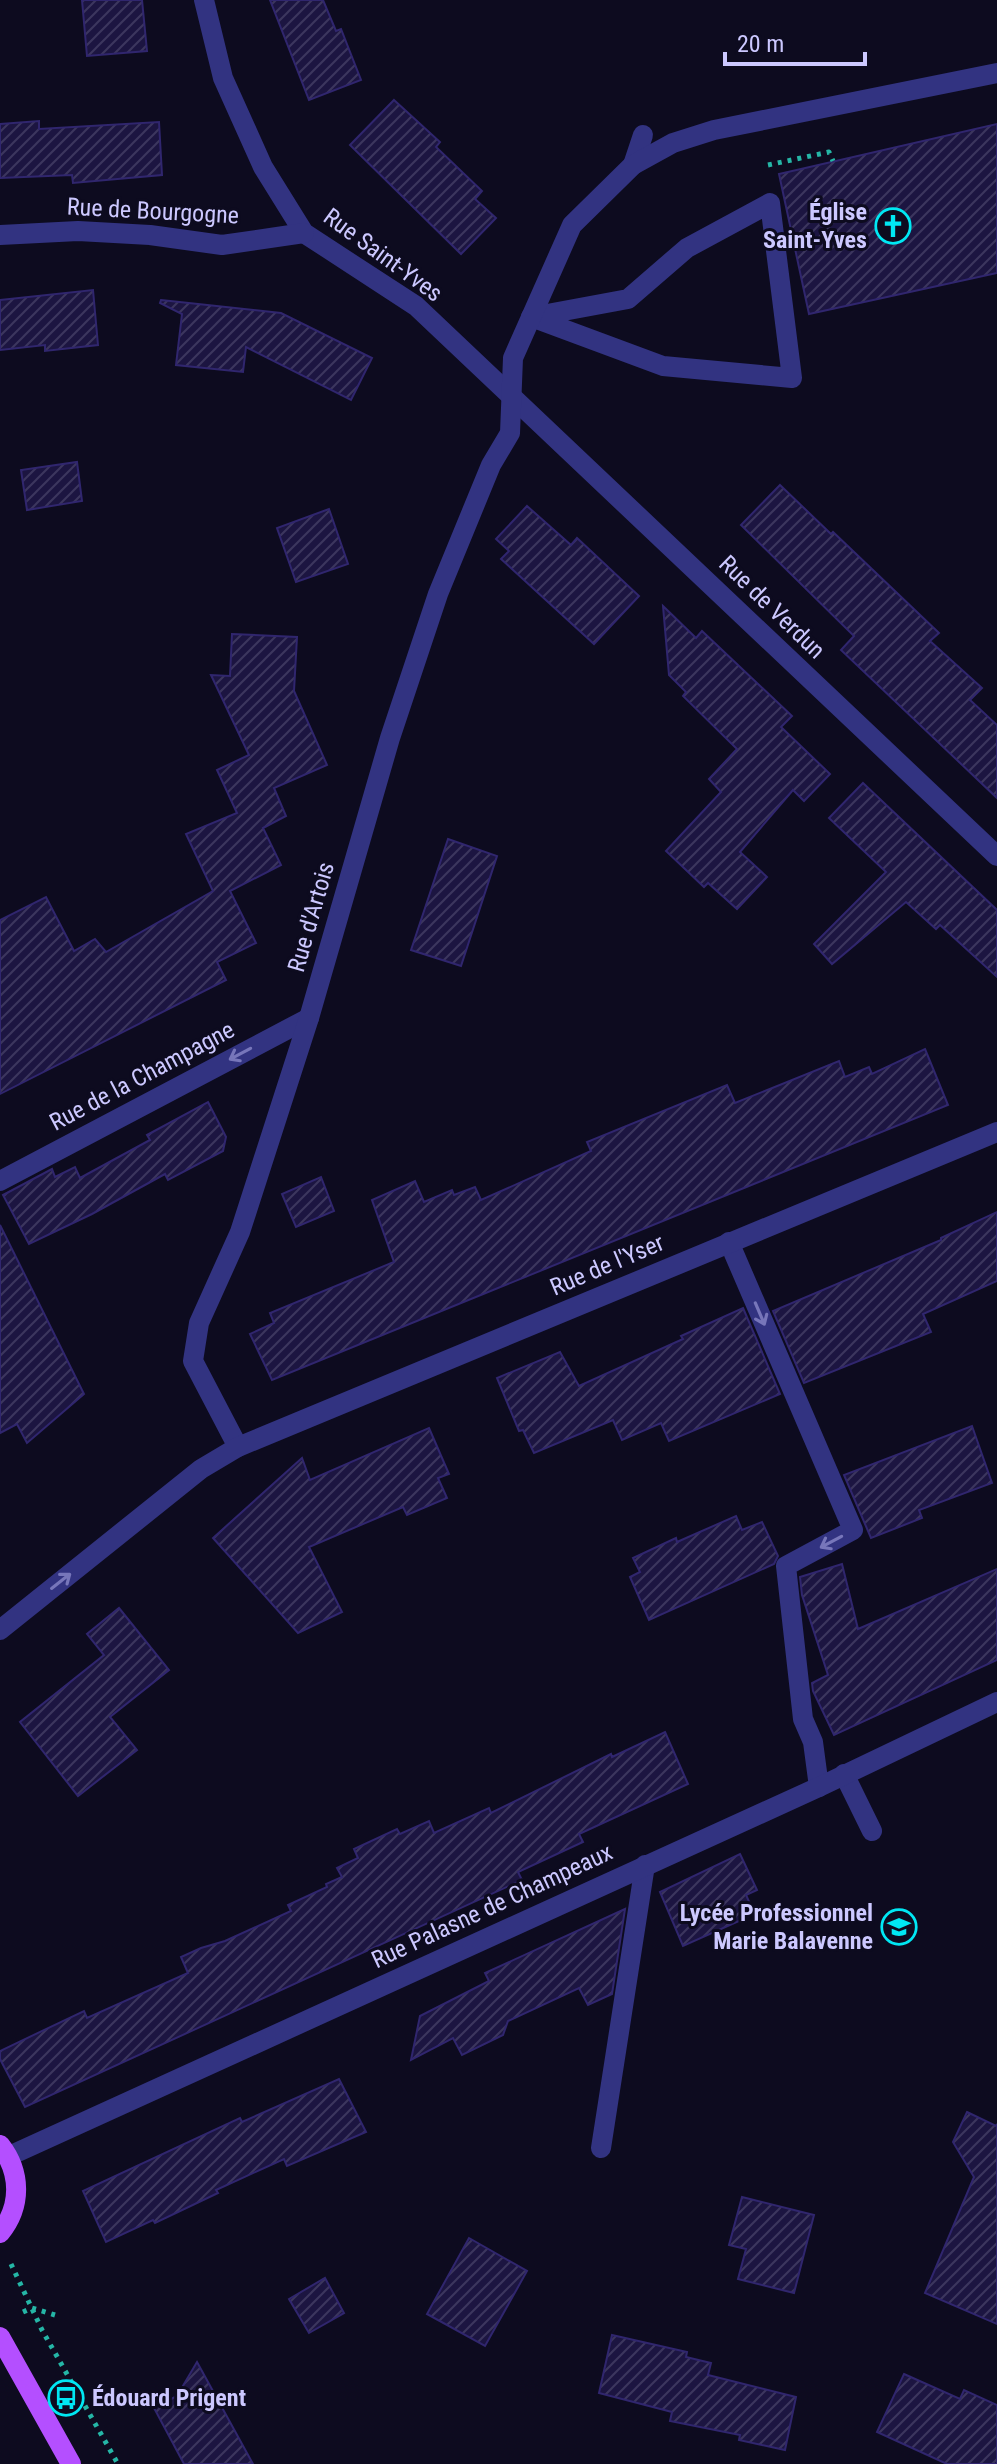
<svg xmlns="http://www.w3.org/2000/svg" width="997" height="2464" viewBox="0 0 997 2464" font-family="'Roboto Condensed',sans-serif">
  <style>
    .building { fill: url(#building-hatch); stroke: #30266e; stroke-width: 2 }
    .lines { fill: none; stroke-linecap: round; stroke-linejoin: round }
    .path { stroke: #25b6a6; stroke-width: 5; stroke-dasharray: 4 6; stroke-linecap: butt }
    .minor { stroke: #323381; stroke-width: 20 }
    .major { stroke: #b44fff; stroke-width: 20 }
    .oneway { stroke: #7776ba }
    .labels { text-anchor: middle; stroke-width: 6; stroke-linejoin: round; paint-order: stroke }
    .street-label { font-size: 24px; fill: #ccc8ff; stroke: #0d0b1f }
    .poi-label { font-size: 24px; font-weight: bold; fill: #ccc8ff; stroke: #0d0b1f; text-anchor: end }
  </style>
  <defs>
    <pattern id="building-hatch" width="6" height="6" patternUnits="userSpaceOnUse" patternTransform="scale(2)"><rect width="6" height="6" fill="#1c1541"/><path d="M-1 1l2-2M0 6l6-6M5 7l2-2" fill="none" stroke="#3c365e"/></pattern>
  </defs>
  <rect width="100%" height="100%" fill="#0d0b1f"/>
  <g class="building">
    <polygon points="82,0 142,0 147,51 87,56"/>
    <polygon points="270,0 323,0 336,31 341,29 361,80 309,100"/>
    <polygon points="394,100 440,142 436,147 482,191 475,199 496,218 461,254 350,145"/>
    <polygon points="39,121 39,129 159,122 162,175 73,183 72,175 0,178 0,124"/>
    <polygon points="997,124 997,273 809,314 779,174"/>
    <polygon points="93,290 98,345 45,351 45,345 0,350 0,300"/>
    <polygon points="161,300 281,313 372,358 351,400 246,347 243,372 176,365 182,314 160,303"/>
    <polygon points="77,462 82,501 27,510 21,470"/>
    <polygon points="780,485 831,534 833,532 939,633 930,641 982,688 970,700 997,725 997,798 841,650 854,636 741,525"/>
    <polygon points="527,506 571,545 577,538 639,596 594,644 501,559 509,551 496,539"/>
    <polygon points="329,509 348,564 296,582 277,528"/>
    <polygon points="663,606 696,638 702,631 792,716 781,727 830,774 804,801 793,790 740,852 767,877 737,909 708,883 704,887 666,851 721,792 709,779 737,749 683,696 686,692 669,675"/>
    <polygon points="232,634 297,637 294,691 327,765 274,788 286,816 263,828 281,865 230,891 256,943 217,962 226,980 0,1094 0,920 46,897 74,951 95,939 106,952 213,891 186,834 237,813 217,770 249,755 211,675 230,676"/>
    <polygon points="863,783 997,910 997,977 940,925 936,929 906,902 832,964 814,944 886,872 829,818"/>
    <polygon points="448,839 497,856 461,966 411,950"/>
    <polygon points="925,1049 948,1105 272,1380 250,1334 274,1323 270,1313 394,1262 372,1200 415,1181 424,1202 452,1190 454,1195 475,1187 481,1200 591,1151 587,1142 727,1085 735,1103 839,1061 845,1077 869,1067 872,1074"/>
    <polygon points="208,1102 226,1137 223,1151 168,1180 165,1174 92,1214 29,1244 3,1195 52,1169 55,1177 75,1167 80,1178 150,1140 147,1135"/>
    <polygon points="321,1177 334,1211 296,1227 282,1194"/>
    <polygon points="997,1212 997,1281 923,1314 931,1332 804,1383 773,1311 941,1240 941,1238"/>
    <polygon points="0,1225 84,1394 27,1443 17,1424 0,1433"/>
    <polygon points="743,1308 780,1394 669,1441 661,1423 622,1440 613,1420 534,1453 523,1430 519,1431 497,1378 560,1352 579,1386 683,1339 681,1336"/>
    <polygon points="972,1426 992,1483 919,1510 922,1518 871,1538 844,1475"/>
    <polygon points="429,1428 449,1474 438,1478 447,1498 407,1515 403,1507 309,1547 342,1612 298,1633 213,1538 302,1458 310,1480"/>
    <polygon points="736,1516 742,1530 762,1522 778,1556 774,1564 649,1620 630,1577 640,1572 633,1558 676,1538 677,1542"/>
    <polygon points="842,1564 858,1629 997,1569 997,1660 834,1735 813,1691 812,1683 828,1675 802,1595 800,1577"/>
    <polygon points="119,1608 169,1670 110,1717 137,1750 78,1796 20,1722 104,1655 87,1634"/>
    <polygon points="665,1732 688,1784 579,1834 583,1842 518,1872 522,1880 25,2107 0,2059 0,2051 84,2011 87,2018 188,1973 181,1957 201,1948 225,1941 291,1911 288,1905 327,1887 326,1884 342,1877 337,1868 358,1858 354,1849 397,1829 400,1834 429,1821 434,1833 489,1808 491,1813 611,1754 612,1757"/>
    <polygon points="740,1854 757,1890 746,1895 752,1908 745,1911 748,1917 683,1946 660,1892"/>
    <polygon points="625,1909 612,1994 588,2005 579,1988 508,2021 503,2035 462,2055 453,2038 411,2060 420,2016 489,1981 485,1973"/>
    <polygon points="339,2079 366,2132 287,2166 284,2159 216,2190 218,2193 155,2223 153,2220 106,2242 83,2191 240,2118 242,2122"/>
    <polygon points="967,2112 996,2126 997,2124 997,2324 925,2293 974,2177 953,2142"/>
    <polygon points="742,2197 814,2215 794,2293 738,2279 746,2249 729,2245"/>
    <polygon points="469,2238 527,2271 485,2346 427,2314"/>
    <polygon points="325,2278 344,2313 309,2333 289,2299"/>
    <polygon points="612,2335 687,2352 686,2357 711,2363 708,2375 796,2397 785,2450 739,2440 740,2435 670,2421 672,2412 599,2393"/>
    <polygon points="197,2362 253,2464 184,2464 154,2408 177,2396"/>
    <polygon points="904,2374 960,2399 964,2390 997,2405 997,2464 947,2464 877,2432"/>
  </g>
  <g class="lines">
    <g class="path">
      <polyline points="768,165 829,152 833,161"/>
      <polyline points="11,2264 42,2330 118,2464"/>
      <polyline points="23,2312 32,2308 55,2315"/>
    </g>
    <g class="minor">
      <polyline points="204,0 223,78 263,167 304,233 416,306 997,856"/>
      <polyline points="633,165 643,135"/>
      <polygon points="770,203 792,378 663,366 531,317 628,299 687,248"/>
      <polyline points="0,235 78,231 150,235 222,245 304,233"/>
      <polyline points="0,1181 309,1018"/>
      <polyline points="729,1242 853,1530 786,1566 803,1719 813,1742 819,1787"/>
      <polyline points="238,1447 193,1361 199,1323 240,1232 309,1018 390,738 438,594 491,465 510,433 513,358 572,225 633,165 673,143 714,130 997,73"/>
      <polyline points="0,1630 201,1469 238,1447 997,1132"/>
      <polyline points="844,1774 872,1831"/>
      <polyline points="601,2148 645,1865"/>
      <polyline points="9,2156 819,1787 997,1702"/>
    </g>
    <g class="major">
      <path d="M0 2145C21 2172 22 2206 0 2233"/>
      <polyline points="0,2337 71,2464"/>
    </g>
  </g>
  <defs><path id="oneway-shaft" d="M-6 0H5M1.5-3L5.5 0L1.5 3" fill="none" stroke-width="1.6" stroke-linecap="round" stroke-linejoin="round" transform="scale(2)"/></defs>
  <g class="oneway">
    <use href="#oneway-shaft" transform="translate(240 1054) rotate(152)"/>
    <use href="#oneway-shaft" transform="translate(760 1314) rotate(67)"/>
    <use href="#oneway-shaft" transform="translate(831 1542) rotate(152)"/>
    <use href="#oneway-shaft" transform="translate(61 1581) rotate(-38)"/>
  </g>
  <defs>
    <symbol id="church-ring" viewBox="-11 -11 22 22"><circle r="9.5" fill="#0d0b1f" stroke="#00e7f3" stroke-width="1.5"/><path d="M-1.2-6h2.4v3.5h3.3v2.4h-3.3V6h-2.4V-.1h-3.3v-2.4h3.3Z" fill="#00e7f3"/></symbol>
    <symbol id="school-ring" viewBox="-11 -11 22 22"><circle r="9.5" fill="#0d0b1f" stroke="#00e7f3" stroke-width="1.5"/><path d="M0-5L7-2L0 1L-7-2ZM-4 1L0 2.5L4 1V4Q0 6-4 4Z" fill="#00e7f3"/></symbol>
    <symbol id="bus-ring" viewBox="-11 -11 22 22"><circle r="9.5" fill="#0d0b1f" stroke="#00e7f3" stroke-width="1.5"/><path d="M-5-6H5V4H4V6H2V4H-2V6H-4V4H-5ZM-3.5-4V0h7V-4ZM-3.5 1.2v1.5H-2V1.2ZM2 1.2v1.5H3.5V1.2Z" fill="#00e7f3"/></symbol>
  </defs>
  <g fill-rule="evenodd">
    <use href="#church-ring" x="873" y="206" width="40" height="40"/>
    <use href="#school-ring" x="879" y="1907" width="40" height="40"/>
    <use href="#bus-ring" x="46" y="2378" width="40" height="40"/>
  </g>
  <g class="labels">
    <g class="street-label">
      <text transform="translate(153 211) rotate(3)" y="8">Rue de Bourgogne</text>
      <text transform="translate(383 255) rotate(36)" y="8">Rue Saint-Yves</text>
      <text transform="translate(772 607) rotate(44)" y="8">Rue de Verdun</text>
      <text transform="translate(311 917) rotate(-74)" y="8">Rue d'Artois</text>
      <text transform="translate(142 1076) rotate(-28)" y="8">Rue de la Champagne</text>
      <text transform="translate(607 1265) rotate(-23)" y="8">Rue de l'Yser</text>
      <text transform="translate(492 1906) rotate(-25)" y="8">Rue Palasne de Champeaux</text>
    </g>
    <g class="poi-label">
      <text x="867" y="220">Église<tspan x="867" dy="28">Saint-Yves</tspan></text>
      <text x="873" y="1921">Lycée Professionnel<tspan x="873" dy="28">Marie Balavenne</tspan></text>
      <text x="92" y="2406" text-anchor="start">Édouard Prigent</text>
    </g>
  </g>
  <path d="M725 52v12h140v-12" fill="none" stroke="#ccc8ff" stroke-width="4"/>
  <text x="737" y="52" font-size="24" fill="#ccc8ff" stroke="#0d0b1f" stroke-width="6" paint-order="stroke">20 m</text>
</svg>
